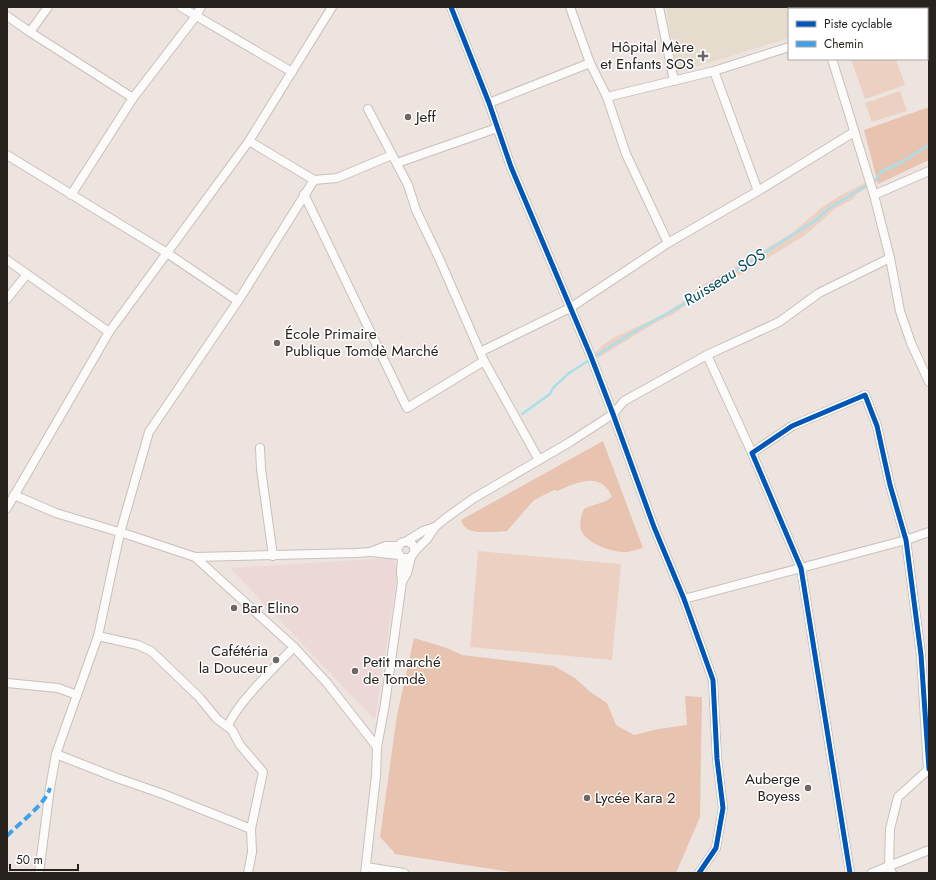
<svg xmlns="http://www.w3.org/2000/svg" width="936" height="880" viewBox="0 0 936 880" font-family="Jost,sans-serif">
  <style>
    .commercial { fill: #ebd8d7 }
    .medical { fill: #e5dcce }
    .green { fill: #ecd1c3 }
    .forest { fill: #e8c3af }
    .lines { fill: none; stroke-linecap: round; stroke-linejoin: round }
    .stream { stroke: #a9dfea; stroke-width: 2.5 }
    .street-casing { stroke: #c8c0bc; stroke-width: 10 }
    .street { stroke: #fcfbfa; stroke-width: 8 }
    .quiet { stroke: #3ea2ea; stroke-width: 4; stroke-dasharray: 8 4; stroke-linecap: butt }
    .cycleway-casing { stroke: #fff; stroke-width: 8 }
    .cycleway { stroke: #0057b8; stroke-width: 5 }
    .poi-dot { fill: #6d6662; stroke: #fff; stroke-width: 1.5 }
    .labels { text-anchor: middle; stroke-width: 3; stroke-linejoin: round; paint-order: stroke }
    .poi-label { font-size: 15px; fill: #28221f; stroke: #fff; text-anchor: start }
    .water-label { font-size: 16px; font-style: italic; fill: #004c59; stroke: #fff }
  </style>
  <rect width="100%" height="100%" fill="#eee4df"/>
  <polygon class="commercial" points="392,558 398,570 375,720 230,568"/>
  <polygon class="medical" points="666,7 800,7 800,9 789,9 789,38 676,73"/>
  <g class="green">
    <polygon points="851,59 896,59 905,85 865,99"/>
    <polygon points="900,91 907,111 872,122 865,103"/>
    <polygon points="884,168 881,179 857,194 853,199 835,209 804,236 700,299 687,304 674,314 655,323 603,355 598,358 595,353 603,345 613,338 662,315 692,296 696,289 756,255 792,233 821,208 841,195 875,178"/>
    <polygon points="478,551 621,564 612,660 470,647"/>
  </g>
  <g class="forest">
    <polygon points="929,107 929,160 878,184 864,130"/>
    <path d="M603 441 643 548C638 549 632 551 628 552 614 553 586 544 581 530 579 523 581 516 584 509 594 504 603 504 612 497 601 471 577 482 558 491L554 490 534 500 507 531 495 532H477L469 530 464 526 461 520Z"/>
    <polygon points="414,638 447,648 462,655 554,666 575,678 589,691 607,703 616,725 634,735 658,729 687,725 685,696 702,697 700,817 676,873 518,873 394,854 394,852 380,837 397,715"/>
  </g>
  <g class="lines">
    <polyline class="stream" points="522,414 550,394 553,388 569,373 630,334 684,304 816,220 828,209 877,179 881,172 902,162 929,145"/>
    <defs>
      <g id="street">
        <polyline points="181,7 292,72"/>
        <polyline points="451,7 489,103 511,167 590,354 613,414 654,527 684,599 713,680 717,759 723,808 716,848 699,873"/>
        <polyline points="570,7 590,63 607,97 626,154 668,243"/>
        <polyline points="659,7 674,81"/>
        <polyline points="816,7 817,9"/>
        <polyline points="7,16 30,32 48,7"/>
        <polyline points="30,32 133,98"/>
        <polyline points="832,59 874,195 890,258 900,311 911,343 929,382"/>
        <polyline points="714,71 789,47"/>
        <polyline points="489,103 590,63"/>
        <polyline points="368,109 408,185 416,210 439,258 484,361 539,460"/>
        <polyline points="249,141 314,180 337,178 392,155"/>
        <polyline points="7,155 167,253 238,301"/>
        <polyline points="397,163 497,128"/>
        <polyline points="758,191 854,132"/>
        <polyline points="304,194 407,408 484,361"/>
        <polyline points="71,195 133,98 196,16 201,7"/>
        <polyline points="874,195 929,171"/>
        <polyline points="7,260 109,332 249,141 332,7"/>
        <polyline points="7,299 27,274"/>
        <polyline points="480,352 570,308 668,243 758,191 714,71 607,97"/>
        <polyline points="707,355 752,453"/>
        <polyline points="260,448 261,469 273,556"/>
        <polyline points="14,495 56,513 129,535 195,557 356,553 370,552 386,546 398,546"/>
        <polyline points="7,508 109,332"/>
        <polyline points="407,541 423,531 435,527"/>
        <polyline points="415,551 413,545 407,541 401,543 397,549 399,555 402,558 408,558 411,557 415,551 427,539 435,527 446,518 474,498 570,442 613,414 624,401 707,355 779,322 819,293 890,258"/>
        <polyline points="371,552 399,555"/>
        <polyline points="195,557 294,647 327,683 377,747"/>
        <polyline points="402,582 407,573 411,557"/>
        <polyline points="684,599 906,540 929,532"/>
        <polyline points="98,636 138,645 151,651 199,697 217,719 232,730 240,745 263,772 251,829 252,852 248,873"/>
        <polyline points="7,683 58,688 77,695"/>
        <path d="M228 727C234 706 277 665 294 647"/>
        <polyline points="56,754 117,778 163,794 251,829"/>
        <polyline points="366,867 404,873"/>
        <polyline points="39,873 50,788 56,754 98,636 120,533 149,432 240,298 314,180"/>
        <polyline points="365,873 376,776 377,747 385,704 402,582 401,572 402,558"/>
        <polyline points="850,873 801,568 752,453 792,426 865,395 877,426 890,485 906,540 921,655 928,770"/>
        <polyline points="872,873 929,850"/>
        <polyline points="892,873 889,867 890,829 898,797 929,769"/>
      </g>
    </defs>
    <use href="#street" class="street-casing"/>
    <use href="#street" class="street"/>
    <path class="quiet" d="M7 836C19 823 45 805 50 788"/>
    <defs>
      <g id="cycleway">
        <polyline points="451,7 489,103 511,167 590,354 613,414 654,527 684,599 713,680 717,759 723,808 716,848 699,873"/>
        <polyline points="850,873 801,568 752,453 792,426 865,395 877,426 890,485 906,540 921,655 929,769"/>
      </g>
    </defs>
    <use href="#cycleway" class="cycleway-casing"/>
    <use href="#cycleway" class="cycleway"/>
  </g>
  <g class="poi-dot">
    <path d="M701 50h4v4h4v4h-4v4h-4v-4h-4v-4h4z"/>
    <circle cx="408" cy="117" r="4"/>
    <circle cx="277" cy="343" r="4"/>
    <circle cx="234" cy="608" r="4"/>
    <circle cx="276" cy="660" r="4"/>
    <circle cx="355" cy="671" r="4"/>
    <circle cx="808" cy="788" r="4"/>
    <circle cx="587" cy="798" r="4"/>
  </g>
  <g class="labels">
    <g class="poi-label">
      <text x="694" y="52" text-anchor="end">Hôpital Mère<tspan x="694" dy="17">et Enfants SOS</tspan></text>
      <text x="416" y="122">Jeff</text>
      <text x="285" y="339">École Primaire<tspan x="285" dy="17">Publique Tomdè Marché</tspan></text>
      <text x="242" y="613">Bar Elino</text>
      <text x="268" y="656" text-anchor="end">Cafétéria<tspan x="268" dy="17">la Douceur</tspan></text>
      <text x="363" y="667">Petit marché<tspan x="363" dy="17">de Tomdè</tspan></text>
      <text x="800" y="784" text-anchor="end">Auberge<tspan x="800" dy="17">Boyess</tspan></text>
      <text x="595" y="803">Lycée Kara 2</text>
    </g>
    <g class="water-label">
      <text transform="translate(724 277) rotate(-32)" y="6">Ruisseau SOS</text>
    </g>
  </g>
  <rect width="936" height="880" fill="none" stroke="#28221f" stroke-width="16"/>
  <rect x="788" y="8" width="140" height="52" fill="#ffffff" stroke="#a9a7a5"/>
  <rect x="796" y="21" width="20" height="6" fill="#0057b8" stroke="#a9a7a5"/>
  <text x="824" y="28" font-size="12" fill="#28221f">Piste cyclable</text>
  <rect x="796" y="41" width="20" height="6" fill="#3ea2ea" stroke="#a9a7a5"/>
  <text x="824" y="48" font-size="12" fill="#28221f">Chemin</text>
  <path d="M10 864v6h68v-6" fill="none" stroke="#28221f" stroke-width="2"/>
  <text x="16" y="864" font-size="12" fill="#28221f" stroke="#ffffff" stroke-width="3" paint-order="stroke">50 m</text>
</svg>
